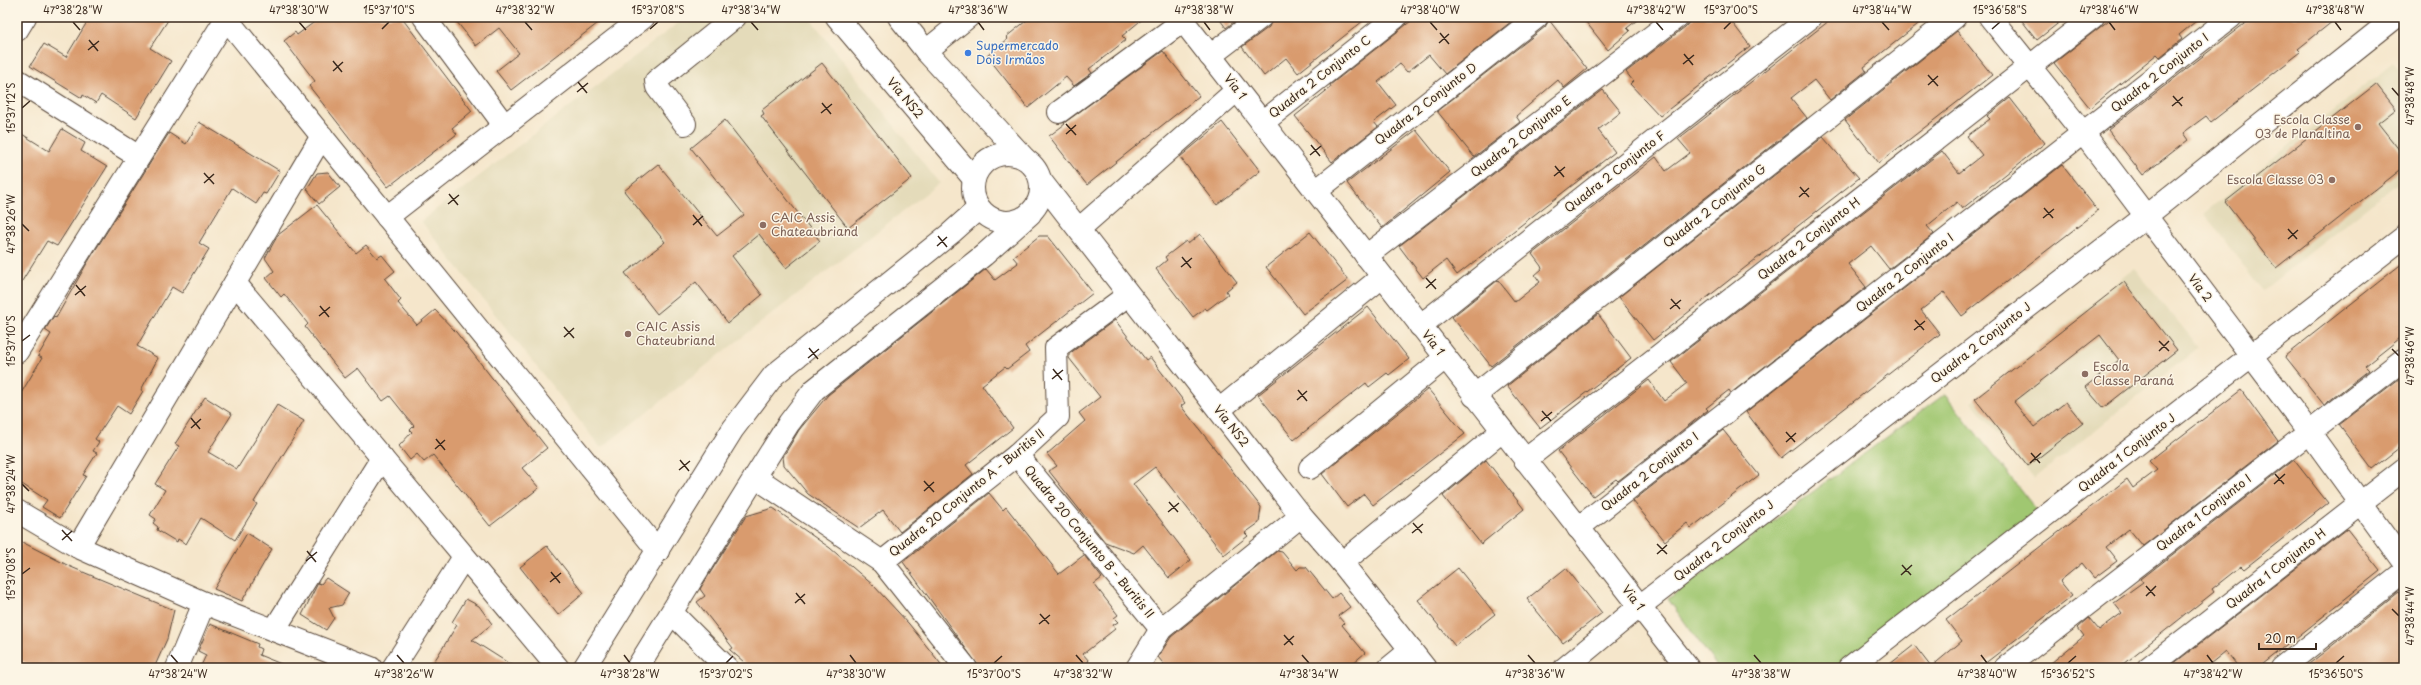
<svg xmlns="http://www.w3.org/2000/svg" width="2421" height="685" viewBox="0 0 2421 685" font-family="'Playpen Sans',sans-serif">
  <style>
    .built { fill: #e4dbba }
    .green { fill: #a0c771; stroke: #6e7848 }
    .building { fill: #d99b6e }
    .lines { fill: none; stroke-linecap: round; stroke-linejoin: round }
    .minor-casing { stroke: #574638; stroke-width: 24 }
    .minor { stroke: #fff; stroke-width: 22 }
    .ticks { fill: none; stroke: #3b2a1e; stroke-width: 1.5 }
    .shop-dot { fill: #3f7fe0; stroke: #fcf5e5; stroke-width: 1.5 }
    .education-dot { fill: #8d6e63; stroke: #fcf5e5; stroke-width: 1.5 }
    .labels { text-anchor: middle; stroke-width: 3; stroke-linejoin: round; paint-order: stroke }
    .shop-label { font-size: 12px; fill: #366cbe; stroke: #fcf5e5; text-anchor: start }
    .street-label { font-size: 12px; fill: #3b2a1e; stroke: #fcf5e5 }
    .education-label { font-size: 12px; fill: #785e54; stroke: #fcf5e5; text-anchor: start }
    .neatline { fill: none; stroke: #3b2a1e; stroke-width: 1.5 }
    .ticks-label { font-size: 10px; text-anchor: middle; fill: #3b2a1e }
  </style>
  <rect width="100%" height="100%" fill="#fcf5e5"/>
  <filter id="ink" filterUnits="userSpaceOnUse"><feTurbulence type="fractalNoise" baseFrequency=".025" numOctaves="2"/><feDisplacementMap in="SourceGraphic" scale="8" xChannelSelector="R" yChannelSelector="G"/><feConvolveMatrix kernelMatrix="1 2 1 2 8 2 1 2 1" color-interpolation-filters="sRGB"/></filter>
  <filter id="wash" filterUnits="userSpaceOnUse"><feTurbulence type="fractalNoise" baseFrequency=".012" numOctaves="4" result="noise"/><feDisplacementMap in="SourceGraphic" scale="16" xChannelSelector="R" yChannelSelector="G"/><feGaussianBlur stdDeviation="0.9" result="paint"/><feColorMatrix in="noise" values="0 0 0 0 0 0 0 0 0 0 0 0 0 0 0 0 0 1.4 0 .05"/><feComposite in="paint" operator="in"/></filter>
  <g filter="url(#wash)">
    <rect width="100%" height="100%" fill="#f5e6cb"/>
    <g class="built">
      <polygon points="686,17 809,17 939,183 601,448 421,221"/>
      <polygon points="2393,63 2404,76 2404,178 2262,291 2204,213"/>
      <polygon points="2134,269 2199,347 2034,479 1972,402"/>
    </g>
    <polygon class="green" points="1945,394 2038,512 1837,668 1718,668 1668,599"/>
    <g id="blocks">
      <g class="building">
        <polygon points="90,17 170,17 150,48 171,61 136,118 101,95 96,103 83,95 82,98 30,66 44,44 66,57"/>
        <polygon points="321,17 401,17 472,111 452,128 457,134 388,187 309,86 315,81 284,41 295,32 297,35"/>
        <polygon points="453,17 606,17 511,90 496,71 519,53 499,28 476,46"/>
        <polygon points="1031,17 1145,17 1122,36 1126,40 1089,69 1092,73 1074,86 1066,77 1028,108 987,56 1008,39 1006,37"/>
        <polygon points="1218,17 1240,17 1226,28"/>
        <polygon points="1273,17 1368,17 1298,73 1286,58 1264,76 1242,47 1269,27"/>
        <polygon points="1416,17 1517,17 1445,74 1429,55 1407,72 1400,64 1378,82 1396,105 1374,122 1378,127 1332,162 1295,116 1331,87 1330,85"/>
        <polygon points="1582,17 1641,17 1627,28 1630,31 1608,50"/>
        <polygon points="1694,17 1728,17 1750,46 1660,116 1630,84 1633,81 1626,72 1685,27"/>
        <polygon points="1834,17 1927,17 1864,67 1866,71 1830,100 1814,80 1791,98 1807,118 1491,366 1452,317 1498,280 1515,302 1540,282 1535,275 1542,269 1541,266 1532,254 1656,157 1666,171 1690,153 1678,139"/>
        <polygon points="2019,17 2066,17 2037,40"/>
        <polygon points="2113,17 2201,17 2179,35 2182,39 2160,57 2157,54 2090,108 2054,63"/>
        <polygon points="2253,17 2338,17 2298,49 2301,52 2211,122 2206,116 2183,133 2188,140 2143,175 2108,130"/>
        <polygon points="1549,20 1587,69 1564,88 1558,80 1516,116 1520,122 1474,157 1437,111 1545,27"/>
        <polygon points="1957,31 1992,75 1879,163 1845,120"/>
        <polygon points="1163,51 1199,96 1087,185 1049,136 1065,124 1064,123"/>
        <polygon points="822,63 912,178 848,228 761,116 764,114 762,110"/>
        <polygon points="2376,84 2396,109 2378,123 2404,156 2404,167 2276,268 2225,202"/>
        <polygon points="1603,90 1621,112 1598,130 1615,152 1457,275 1446,260 1423,278 1399,246"/>
        <polygon points="2010,98 2045,143 1962,209 1957,202 1927,226 1934,234 1889,269 1871,246 1848,264 1866,287 1731,393 1729,390 1706,408 1708,410 1618,481 1616,479 1593,496 1558,451 1649,380 1664,401 1687,383 1671,362 1942,151 1959,173 1982,155 1967,136 1990,119 1987,116"/>
        <polygon points="725,120 820,241 786,268 759,234 732,256 762,295 728,323 696,282 657,314 625,273 665,242 624,191 658,164 717,236 744,215 691,148"/>
        <polygon points="199,122 280,171 266,194 263,193 256,204 232,188 199,243 209,249 182,293 172,287 137,346 158,358 141,390 143,391 129,414 117,406 95,439 99,442 93,451 97,453 83,475 86,476 60,518 42,507 47,500 17,481 17,400 42,358 38,356 51,334 45,330 54,316 56,318 86,265 169,133 186,144"/>
        <polygon points="1222,122 1260,171 1217,205 1180,157"/>
        <polygon points="62,129 85,143 81,151 107,167 57,246 47,241 17,289 17,131 49,151"/>
        <polygon points="1416,130 1450,172 1382,228 1347,183"/>
        <polygon points="1823,137 1859,178 1653,340 1619,297"/>
        <polygon points="2062,165 2098,211 1962,316 1944,292 1921,310 1940,334 1781,458 1746,412"/>
        <polygon points="328,172 340,187 319,204 307,189 317,173"/>
        <polygon points="317,205 356,253 366,245 377,258 382,255 395,271 385,279 401,300 398,303 417,325 435,310 456,332 547,448 522,468 539,488 490,526 433,455 424,462 417,454 410,460 399,446 412,432 410,430 414,426 390,396 383,401 358,368 345,378 305,327 308,324 284,294 281,297 266,278 274,271 265,258 278,235"/>
        <polygon points="1310,232 1348,280 1303,314 1266,267"/>
        <polygon points="1200,234 1237,282 1226,291 1228,294 1207,310 1205,308 1193,317 1156,269 1167,260 1165,257 1186,241 1188,244"/>
        <polygon points="1039,236 1048,236 1093,293 1025,346 1029,352 1007,369 1005,367 982,385 1013,428 966,465 973,474 900,532 883,510 859,528 808,494 784,465 783,457 799,430 828,395 986,269 995,280 1018,263 1013,257"/>
        <polygon points="2404,262 2404,335 2365,366 2369,370 2324,405 2285,356"/>
        <polygon points="2124,282 2177,350 2103,408 2085,387 2119,360 2100,335 2014,402 2034,427 2066,402 2083,423 2028,466 1975,399"/>
        <polygon points="1368,307 1409,359 1389,375 1387,373 1369,387 1366,383 1294,440 1258,395"/>
        <polygon points="1598,314 1631,358 1540,428 1507,386"/>
        <polygon points="1115,320 1146,360 1150,357 1166,378 1185,403 1181,406 1261,507 1259,523 1245,533 1248,536 1224,555 1155,467 1133,484 1191,560 1169,578 1143,545 1134,553 1105,542 1049,471 1057,466 1047,454 1085,421 1079,413 1100,397 1069,358 1069,354"/>
        <polygon points="2404,375 2404,444 2372,469 2339,425"/>
        <polygon points="1428,389 1465,434 1373,505 1364,494 1347,507 1322,474"/>
        <polygon points="2241,390 2278,441 2143,546 2129,529 2106,547 2117,561 2094,578 2082,563 2060,581 2072,596 1979,668 1885,668 1914,645 1931,667 1962,641 1946,620 2127,479 2133,488 2157,470 2149,461"/>
        <polygon points="205,397 232,414 208,452 237,469 277,405 304,421 254,502 257,504 235,540 201,518 186,544 178,539 177,542 157,530 158,527 153,523 156,519 150,515 165,490 155,484 179,446 175,444"/>
        <polygon points="1723,430 1759,475 1691,528 1687,523 1665,541 1633,501"/>
        <polygon points="1486,460 1524,509 1481,544 1443,496"/>
        <polygon points="2294,460 2328,503 2244,569 2241,566 2212,589 2214,592 2118,668 2045,668 2084,636 2078,628 2089,618 2099,630 2122,613 2114,603 2143,582 2141,579"/>
        <polygon points="989,493 1003,510 1006,507 1059,574 1084,555 1102,578 1094,584 1118,615 1114,618 1118,622 1113,625 1115,629 1083,654 1089,661 1080,668 980,668 903,562"/>
        <polygon points="773,508 830,548 874,586 909,624 944,668 751,668 730,650 733,648 697,602 705,596 700,589 746,516"/>
        <polygon points="2347,529 2380,571 2291,642 2258,668 2239,668 2226,651 2205,668 2168,668"/>
        <polygon points="247,533 272,549 242,601 214,589"/>
        <polygon points="22,542 71,567 174,610 167,639 154,668 37,668 17,659 17,550"/>
        <polygon points="547,546 584,593 558,615 520,567"/>
        <polygon points="1277,551 1282,552 1297,570 1300,567 1306,567 1332,599 1339,593 1350,607 1338,616 1344,623 1342,625 1365,653 1347,668 1167,668 1158,657 1171,637"/>
        <polygon points="1458,568 1495,614 1455,646 1418,600"/>
        <polygon points="1566,568 1602,613 1563,643 1527,599"/>
        <polygon points="326,578 349,593 342,605 329,608 334,618 326,630 302,615 318,583 321,584"/>
        <polygon points="2398,593 2404,601 2404,664 2399,668 2304,668"/>
        <polygon points="466,599 479,606 492,624 472,640 516,668 430,668 457,625 452,622"/>
        <polygon points="210,624 258,644 257,647 261,649 259,655 291,668 200,668 206,655 198,651"/>
      </g>
    </g>
  </g>
  <g filter="url(#ink)">
    <use href="#blocks" fill-opacity="0" stroke="#574638" stroke-width="1"/>
    <g class="lines">
      <defs>
        <g id="minor">
          <polyline points="424,17 505,126"/>
          <polyline points="837,17 974,179"/>
          <polyline points="899,17 926,51 1024,158"/>
          <polyline points="1180,17 1688,668"/>
          <polyline points="1990,17 2084,134 2309,432 2404,563"/>
          <polyline points="226,18 658,551"/>
          <polyline points="17,30 25,17"/>
          <polyline points="926,51 968,17"/>
          <polyline points="1210,56 1261,17"/>
          <polyline points="17,80 139,157"/>
          <polyline points="1059,112 1183,21"/>
          <polyline points="1262,123 1396,17"/>
          <polyline points="685,124 657,87 656,81 735,17"/>
          <circle cx="1007" cy="188" r="34"/>
          <polyline points="1041,181 1301,516 1342,563 1425,668"/>
          <polyline points="1316,191 1537,17"/>
          <polyline points="387,217 644,17"/>
          <polyline points="1079,229 1237,90"/>
          <polyline points="1366,256 1677,17"/>
          <polyline points="235,283 558,668"/>
          <polyline points="1420,326 1811,17"/>
          <polyline points="17,352 227,17"/>
          <polyline points="1474,396 1955,17"/>
          <polyline points="1219,410 1382,277"/>
          <polyline points="1017,455 1161,629"/>
          <polyline points="1525,460 2093,17"/>
          <polyline points="1310,468 1445,358"/>
          <polyline points="755,477 882,562 966,668"/>
          <polyline points="17,511 78,547 204,603 371,668"/>
          <polyline points="1578,528 2231,17"/>
          <polyline points="78,547 322,136"/>
          <polyline points="882,562 1017,455 1058,417 1056,348 1128,295"/>
          <polyline points="1342,563 1502,431"/>
          <polyline points="672,613 727,668"/>
          <polyline points="274,630 382,458"/>
          <polyline points="177,668 204,603"/>
          <polyline points="393,668 464,557"/>
          <polyline points="584,668 733,429 774,375 951,233 979,208"/>
          <polyline points="637,668 755,477 789,423 814,390 984,255 1030,214"/>
          <polyline points="1137,668 1161,629 1301,516"/>
          <polyline points="1389,668 1411,650"/>
          <polyline points="1565,668 1640,606 2146,216 2396,17"/>
          <polyline points="1849,668 2404,237"/>
          <polyline points="2005,668 2404,359"/>
          <polyline points="2148,668 2404,469"/>
          <polyline points="2282,668 2404,572"/>
        </g>
      </defs>
      <use href="#minor" class="minor-casing"/>
      <use href="#minor" class="minor"/>
    </g>
  </g>
  <path class="ticks" d="M73 22 80 30M299 22 306 30M525 22 532 30M751 22 758 30M978 22 984 30M1204 22 1210 30M1430 22 1437 30M1656 22 1663 30M1882 22 1889 30M2109 22 2115 30M2335 22 2341 30M382 29 389 22M650 29 658 22M1724 29 1731 22M1992 29 2000 22M1440 33 1449 44M89 40 98 51M1439 43 1449 34M88 50 99 41M1684 54 1693 65M333 61 342 72M1683 64 1694 55M333 71 343 62M1928 75 1938 86M578 82 587 93M1928 85 1938 76M2392 88 2399 96M577 92 588 83M2173 96 2182 106M822 103 831 114M2172 106 2183 97M22 108 30 101M821 113 832 104M1066 124 1076 135M1066 134 1076 125M1311 145 1320 156M1310 155 1321 146M1555 166 1564 177M204 173 214 184M1554 176 1565 167M204 183 214 174M1800 187 1809 197M449 194 458 205M1799 197 1809 188M448 204 459 195M2044 208 2053 218M693 215 702 226M2043 218 2054 209M22 224 29 231M693 225 703 216M2288 229 2297 239M938 236 947 247M2288 239 2298 230M937 246 947 237M1182 257 1191 268M1181 267 1192 258M1426 278 1436 289M76 285 85 296M1426 288 1436 279M75 295 86 286M1671 299 1680 309M320 306 329 317M1670 309 1681 300M319 316 330 307M1915 320 1924 330M564 327 574 338M1914 330 1925 321M564 337 574 328M22 341 30 335M2159 341 2169 351M809 348 818 359M2392 349 2399 356M2159 351 2169 341M808 358 819 349M1053 369 1062 380M1052 379 1063 370M1298 390 1307 401M1297 400 1307 391M1542 411 1551 421M191 418 200 429M1541 421 1552 412M191 428 201 419M1786 432 1795 442M436 439 445 450M1786 442 1796 433M435 449 445 440M2031 453 2040 463M680 460 689 471M2030 463 2041 453M679 470 690 461M2275 474 2284 484M924 481 934 492M22 484 29 491M2274 484 2285 474M924 491 934 482M1169 502 1178 512M1168 512 1179 503M1413 523 1422 533M62 530 72 541M1412 533 1423 524M62 540 72 531M1657 544 1667 554M307 551 316 562M1657 554 1667 545M306 561 317 552M1902 565 1911 575M551 572 560 583M22 574 30 568M1901 575 1912 565M550 582 561 573M2146 586 2155 596M796 593 805 604M2146 596 2156 586M795 603 805 594M2392 609 2399 616M1040 614 1049 624M1039 624 1050 615M1284 635 1293 645M1284 645 1294 636M171 655 178 663M397 655 404 663M624 655 630 663M850 655 856 663M1076 655 1083 663M1302 655 1309 663M1528 655 1535 663M1754 655 1761 663M1981 655 1987 663M2207 655 2213 663M726 663 733 656M994 663 1002 656M2068 663 2076 656M2336 663 2344 656"/>
  <circle class="shop-dot" cx="968" cy="53" r="4"/>
  <g class="education-dot">
    <circle cx="2358" cy="127" r="4"/>
    <circle cx="2332" cy="180" r="4"/>
    <circle cx="763" cy="225" r="4"/>
    <circle cx="628" cy="334" r="4"/>
    <circle cx="2085" cy="374" r="4"/>
  </g>
  <g class="labels">
    <g class="shop-label">
      <text x="976" y="50">Supermercado<tspan x="976" dy="14">Dois Irmãos</tspan></text>
    </g>
    <g class="street-label">
      <text transform="translate(2160 73) rotate(-38)" y="4">Quadra 2 Conjunto I</text>
      <text transform="translate(1320 77) rotate(-38)" y="4">Quadra 2 Conjunto C</text>
      <text transform="translate(1235 87) rotate(52)" y="4">Via 1</text>
      <text transform="translate(905 98) rotate(50)" y="4">Via NS2</text>
      <text transform="translate(1426 104) rotate(-38)" y="4">Quadra 2 Conjunto D</text>
      <text transform="translate(1521 137) rotate(-38)" y="4">Quadra 2 Conjunto E</text>
      <text transform="translate(1615 172) rotate(-38)" y="4">Quadra 2 Conjunto F</text>
      <text transform="translate(1715 206) rotate(-38)" y="4">Quadra 2 Conjunto G</text>
      <text transform="translate(1809 239) rotate(-38)" y="4">Quadra 2 Conjunto H</text>
      <text transform="translate(1905 273) rotate(-38)" y="4">Quadra 2 Conjunto I</text>
      <text transform="translate(2200 288) rotate(53)" y="4">Via 2</text>
      <text transform="translate(1433 343) rotate(52)" y="4">Via 1</text>
      <text transform="translate(1981 343) rotate(-38)" y="4">Quadra 2 Conjunto J</text>
      <text transform="translate(1231 426) rotate(52)" y="4">Via NS2</text>
      <text transform="translate(2127 453) rotate(-38)" y="4">Quadra 1 Conjunto J</text>
      <text transform="translate(1650 472) rotate(-38)" y="4">Quadra 2 Conjunto I</text>
      <text transform="translate(967 493) rotate(-39)" y="4">Quadra 20 Conjunto A - Buritis II</text>
      <text transform="translate(2204 513) rotate(-38)" y="4">Quadra 1 Conjunto I</text>
      <text transform="translate(1724 541) rotate(-38)" y="4">Quadra 2 Conjunto J</text>
      <text transform="translate(1089 542) rotate(50)" y="4">Quadra 20 Conjunto B - Buritis II</text>
      <text transform="translate(2276 569) rotate(-38)" y="4">Quadra 1 Conjunto H</text>
      <text transform="translate(1633 598) rotate(52)" y="4">Via 1</text>
    </g>
    <g class="education-label">
      <text x="2350" y="124" text-anchor="end">Escola Classe<tspan x="2350" dy="14">03 de Planaltina</tspan></text>
      <text x="2324" y="184" text-anchor="end">Escola Classe 03</text>
      <text x="771" y="222">CAIC Assis<tspan x="771" dy="14">Chateaubriand</tspan></text>
      <text x="636" y="331">CAIC Assis<tspan x="636" dy="14">Chateubriand</tspan></text>
      <text x="2093" y="371">Escola<tspan x="2093" dy="14">Classe Paraná</tspan></text>
    </g>
  </g>
  <rect width="2421" height="685" fill="none" stroke="#fcf5e5" stroke-width="44"/>
  <path d="M2259 643v6h57v-6" fill="none" stroke="#3b2a1e" stroke-width="2"/>
  <text x="2265" y="643" font-size="12" fill="#3b2a1e" stroke="#fcf5e5" stroke-width="3" paint-order="stroke">20 m</text>
  <rect x="22" y="22" width="2377" height="641" class="neatline"/>
  <g class="ticks-label">
    <text x="73" y="14">47°38'28"W</text>
    <text x="299" y="14">47°38'30"W</text>
    <text x="389" y="14">15°37'10"S</text>
    <text x="525" y="14">47°38'32"W</text>
    <text x="658" y="14">15°37'08"S</text>
    <text x="751" y="14">47°38'34"W</text>
    <text x="978" y="14">47°38'36"W</text>
    <text x="1204" y="14">47°38'38"W</text>
    <text x="1430" y="14">47°38'40"W</text>
    <text x="1656" y="14">47°38'42"W</text>
    <text x="1731" y="14">15°37'00"S</text>
    <text x="1882" y="14">47°38'44"W</text>
    <text x="2000" y="14">15°36'58"S</text>
    <text x="2109" y="14">47°38'46"W</text>
    <text x="2335" y="14">47°38'48"W</text>
    <text transform="translate(2410 96) rotate(-90)" y="4">47°38'48"W</text>
    <text transform="translate(11 108) rotate(-90)" y="4">15°37'12"S</text>
    <text transform="translate(11 224) rotate(-90)" y="4">47°38'26"W</text>
    <text transform="translate(11 341) rotate(-90)" y="4">15°37'10"S</text>
    <text transform="translate(2410 356) rotate(-90)" y="4">47°38'46"W</text>
    <text transform="translate(11 484) rotate(-90)" y="4">47°38'24"W</text>
    <text transform="translate(11 574) rotate(-90)" y="4">15°37'08"S</text>
    <text transform="translate(2410 616) rotate(-90)" y="4">47°38'44"W</text>
    <text x="178" y="678">47°38'24"W</text>
    <text x="404" y="678">47°38'26"W</text>
    <text x="630" y="678">47°38'28"W</text>
    <text x="726" y="678">15°37'02"S</text>
    <text x="856" y="678">47°38'30"W</text>
    <text x="994" y="678">15°37'00"S</text>
    <text x="1083" y="678">47°38'32"W</text>
    <text x="1309" y="678">47°38'34"W</text>
    <text x="1535" y="678">47°38'36"W</text>
    <text x="1761" y="678">47°38'38"W</text>
    <text x="1987" y="678">47°38'40"W</text>
    <text x="2068" y="678">15°36'52"S</text>
    <text x="2213" y="678">47°38'42"W</text>
    <text x="2336" y="678">15°36'50"S</text>
  </g>
</svg>
